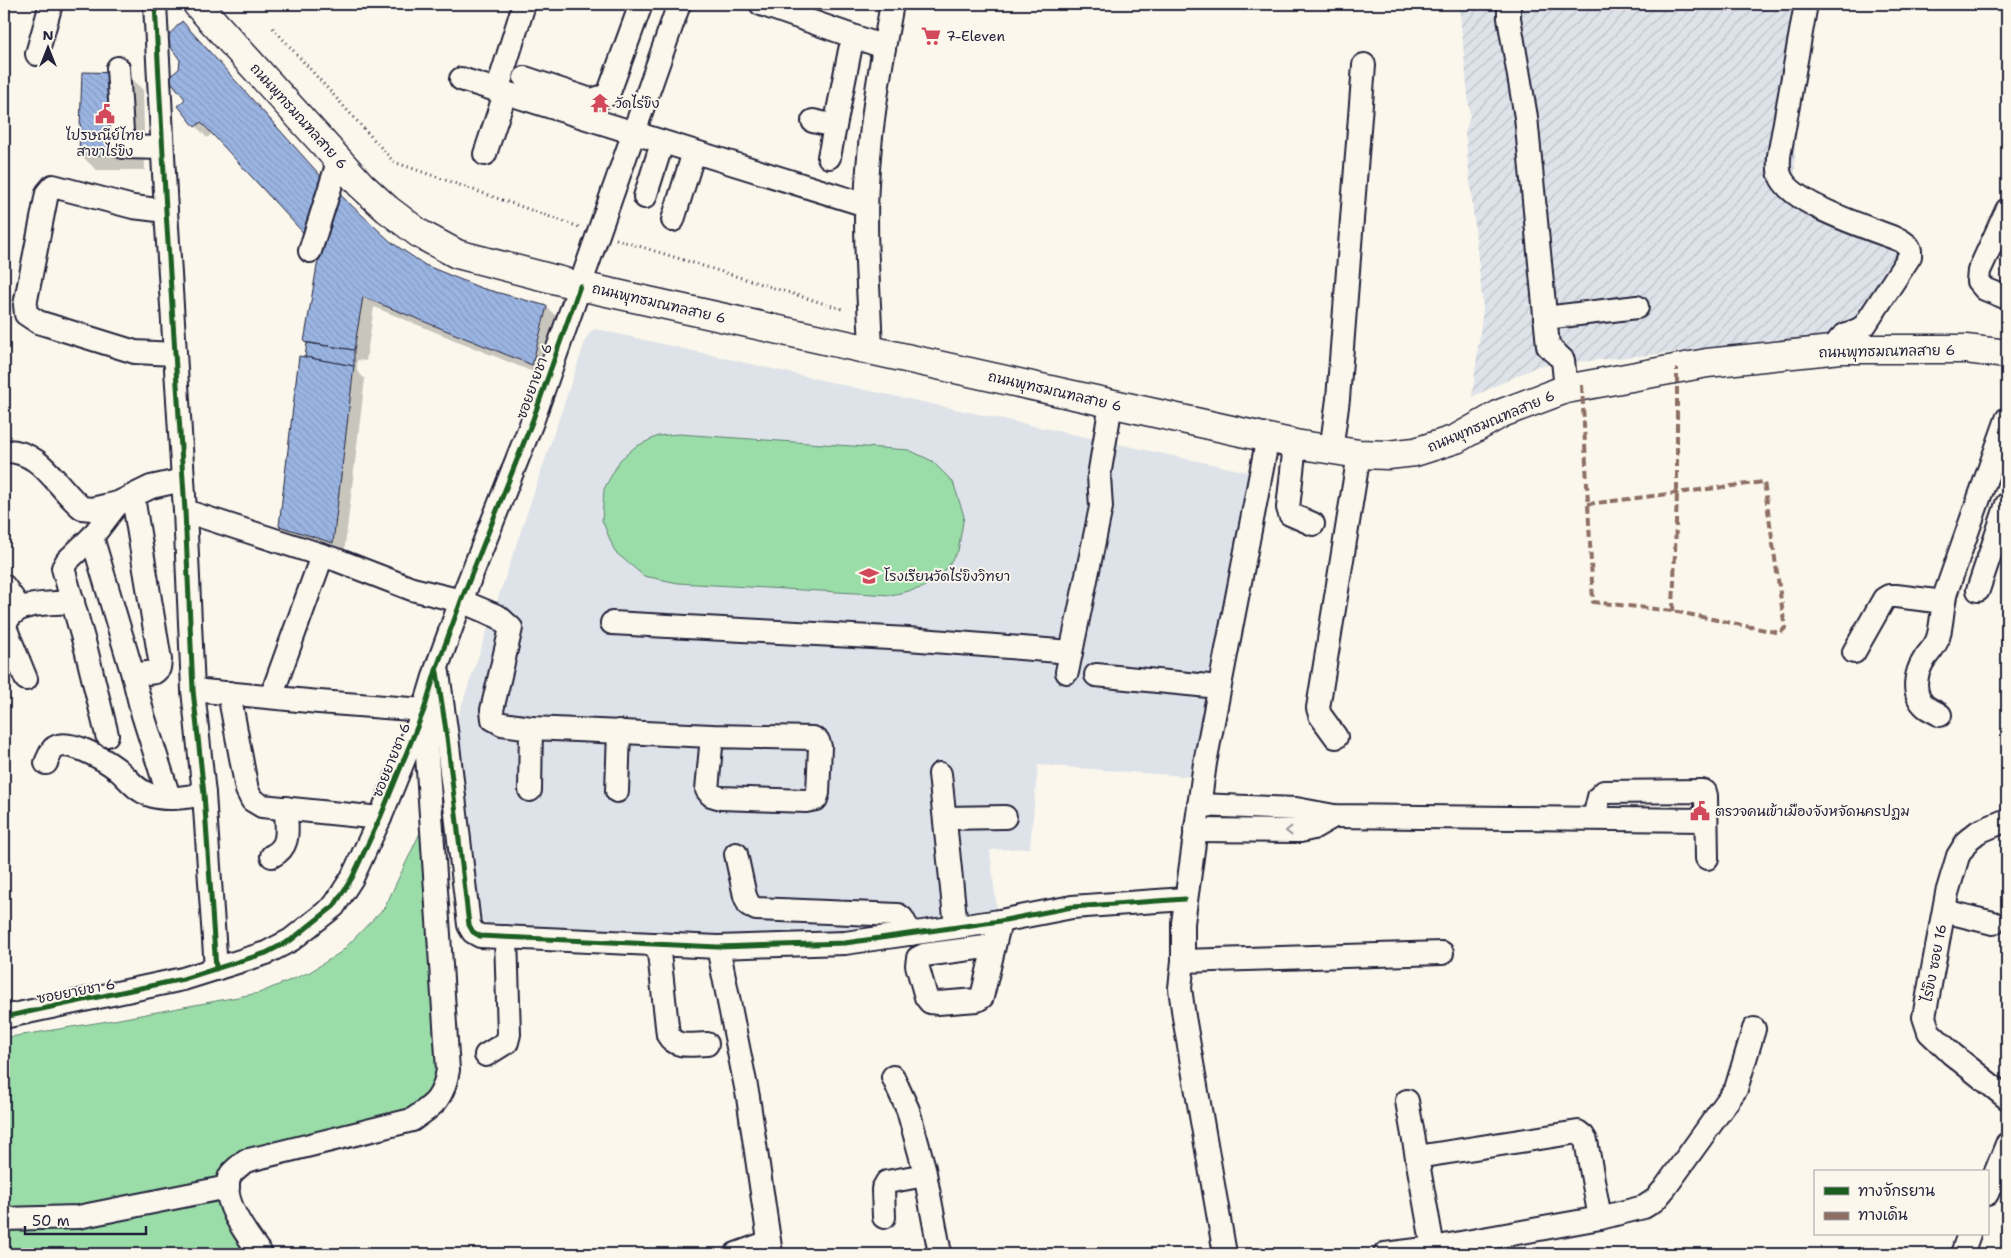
<svg xmlns="http://www.w3.org/2000/svg" width="2011" height="1258" viewBox="0 0 2011 1258" font-family="'Shantell Sans','Playpen Sans Thai',sans-serif">
  <style>
    .built { fill: #dee3e9 }
    .industrial { fill: url(#industrial-furrows) }
    .grass { fill: #9bdda8; stroke: #5e8072 }
    .shadow { fill: #0003 }
    .building { fill: url(#building-back-hatch); stroke: #22223b }
    .lines { fill: none; stroke-linecap: round; stroke-linejoin: round }
    .minor-casing { stroke: #22223b; stroke-width: 26 }
    .major-casing { stroke: #22223b; stroke-width: 31 }
    .path { stroke: #22223b; stroke-width: 3; stroke-dasharray: 1 4; stroke-linecap: butt }
    .minor { stroke: #fbf7ec; stroke-width: 22 }
    .major { stroke: #fbf7ec; stroke-width: 28 }
    .quiet { stroke: #8d6e63; stroke-width: 4; stroke-dasharray: 8 4; stroke-linecap: butt }
    .cycleway-casing { stroke: #fbf7ec; stroke-width: 8 }
    .cycleway { stroke: #1b5e20; stroke-width: 5 }
    .oneway { stroke: #99979c }
    .labels { text-anchor: middle; stroke-width: 4; stroke-linejoin: round; paint-order: stroke }
    .poi-label { font-size: 14px; fill: #22223b; stroke: #fbf7ec; text-anchor: start }
    .street-label { font-size: 14px; fill: #22223b; stroke: #fbf7ec }
  </style>
  <defs>
    <pattern id="industrial-furrows" width="10" height="10" patternUnits="userSpaceOnUse" patternTransform="scale(1.25)"><rect width="10" height="10" fill="#dee3e9"/><path d="M-1 1l2-2M0 10L10 0M9 11l2-2" fill="none" stroke="#bec2c9"/></pattern>
    <pattern id="building-back-hatch" width="6" height="6" patternUnits="userSpaceOnUse" patternTransform="scale(1.25)"><rect width="6" height="6" fill="#9bb5e2"/><path d="M-1 5l2 2M0 0l6 6M5-1l2 2" fill="none" stroke="#859bc3"/></pattern>
  </defs>
  <rect width="100%" height="100%" fill="#fbf7ec"/>
  <filter id="ink" filterUnits="userSpaceOnUse"><feTurbulence type="fractalNoise" baseFrequency=".02" numOctaves="2"/><feDisplacementMap in="SourceGraphic" scale="10" xChannelSelector="R" yChannelSelector="G"/><feConvolveMatrix kernelMatrix="1 2 1 2 8 2 1 2 1" color-interpolation-filters="sRGB"/></filter>
  <g filter="url(#ink)">
    <polygon class="built" points="596,329 857,388 1253,473 1195,777 1038,765 1030,848 990,850 997,912 818,940 501,934 477,916 456,722 586,339 591,331"/>
    <polygon class="industrial" points="1459,4 1814,4 1795,144 1795,190 1923,245 1866,336 1759,344 1538,366 1472,397 1483,308 1465,132 1470,116"/>
    <g class="grass">
      <polygon points="679,434 909,450 932,461 953,482 964,516 958,551 944,572 922,588 891,595 678,583 644,576 615,552 602,520 604,489 620,460 635,447 658,436"/>
      <polygon points="428,816 445,1027 432,1105 230,1175 258,1254 4,1254 4,1038 114,1020 259,993 310,972 341,952 385,907"/>
    </g>
    <g class="shadow">
      <polygon points="127,74 143,90 145,170 96,170 80,154"/>
      <polygon points="186,100 331,188 390,243 425,266 480,289 547,307 558,318 543,376 374,307 366,361 357,360 357,371 365,379 344,554 292,538 280,526 308,359 306,357 308,345 305,342 322,250 213,133 207,138 196,126"/>
    </g>
    <g class="building">
      <polygon points="182,21 328,184 309,239 201,122 195,127 178,106 185,99 168,78 179,69 180,60 165,39"/>
      <polygon points="82,72 128,73 130,155 79,155"/>
      <polygon points="334,189 391,242 425,265 481,288 547,306 532,365 363,297 354,350 304,342 317,266"/>
      <polygon points="307,343 354,350 354,366 305,357"/>
      <polygon points="299,356 354,366 333,543 279,526"/>
    </g>
    <g class="lines">
      <defs>
        <g id="minor">
          <polyline points="155,4 166,211 185,511 193,690 204,794 216,969"/>
          <polyline points="761,4 884,47"/>
          <polyline points="1509,4 1509,18 1526,117 1548,346 1563,360 1566,389"/>
          <path d="M1806 4 1779 156C1779 161 1778 169 1780 175 1789 204 1872 229 1900 240 1908 245 1911 247 1910 256L1865 325C1851 338 1845 326 1833 350"/>
          <polyline points="37,54 51,4"/>
          <polyline points="118,68 123,147 162,148"/>
          <polyline points="525,78 591,100 608,95 641,4"/>
          <polyline points="461,79 866,205"/>
          <polyline points="497,91 524,4"/>
          <polyline points="813,121 835,126"/>
          <polyline points="485,154 505,94"/>
          <polyline points="829,157 850,50"/>
          <polyline points="645,197 662,143"/>
          <polyline points="2007,210 1979,271 1978,281 1985,289 2007,298"/>
          <polyline points="166,211 133,207 53,186 47,193 25,305 26,314 38,322 135,352 174,354"/>
          <polyline points="673,220 694,152"/>
          <polyline points="310,251 339,159"/>
          <polyline points="1545,318 1637,307"/>
          <path d="M871 351C869 290 863 229 868 169 872 113 882 58 892 4"/>
          <polyline points="1295,444 1288,508 1290,514 1313,524"/>
          <path d="M4 451C41 449 57 488 82 508L92 509 118 503"/>
          <polyline points="1331,451 1338,399 1364,65"/>
          <polyline points="133,497 160,660 159,668 155,672 133,675 143,715 169,797"/>
          <polyline points="185,511 337,560 412,589 461,601 499,617 511,628 492,710 493,719 502,724 531,728 712,736 813,738 818,741 820,747 818,793 816,799 806,801 721,798 711,795 707,790 712,736"/>
          <polyline points="92,537 133,675"/>
          <polyline points="4,586 19,607"/>
          <polyline points="1978,590 2007,504"/>
          <polyline points="612,623 908,639 1071,652"/>
          <polyline points="1854,652 1884,599 1889,596 1896,596 1944,602"/>
          <polyline points="1067,672 1101,507 1099,476 1111,404"/>
          <polyline points="438,673 447,737 469,925 473,932 480,936 718,947 845,943 1000,921 1072,907 1185,899"/>
          <polyline points="1096,675 1219,687"/>
          <path d="M26 679 5 627C10 600 50 604 73 602"/>
          <path d="M193 690 319 702 424 710 448 1070C443 1099 435 1104 412 1120L245 1161C241 1165 235 1169 231 1174 217 1197 248 1237 261 1254"/>
          <polyline points="229,693 247,790 252,800 262,806 380,818"/>
          <polyline points="271,697 322,556"/>
          <path d="M1940 715C1936 712 1930 710 1926 707 1911 694 1915 673 1925 658 1930 651 1935 647 1938 638 1942 625 1942 607 1946 592L2007 419"/>
          <polyline points="107,735 86,649 63,568 67,561 92,537 118,503 151,487 183,480"/>
          <polyline points="1336,737 1320,715 1318,708 1359,454"/>
          <path d="M46 763C48 759 50 753 53 749 66 736 105 760 117 769 128 778 135 790 150 795 166 801 188 797 204 794"/>
          <polyline points="940,774 956,927"/>
          <polyline points="530,790 531,728"/>
          <polyline points="617,791 619,731"/>
          <polyline points="1199,805 1296,809 1334,816 1706,820"/>
          <polyline points="945,818 1005,817"/>
          <polyline points="1594,818 1599,797 1604,792 1702,791 1705,792 1706,796 1707,858"/>
          <polyline points="2007,820 1978,832 1968,840 1958,856 1947,893 1924,1017 1929,1032 1952,1054 2007,1098"/>
          <polyline points="1195,830 1300,831 1313,828 1334,816"/>
          <polyline points="736,854 745,896 749,905 756,909 898,915 902,918 911,934"/>
          <path d="M272 856C292 846 286 828 286 808"/>
          <polyline points="1944,911 1993,923"/>
          <path d="M658 944 668 1035C676 1049 693 1044 707 1044"/>
          <polyline points="993,946 924,955 918,958 917,965 926,997 930,1002 938,1003 977,1000 982,997 1000,921"/>
          <polyline points="718,947 748,1097 771,1254"/>
          <polyline points="1183,961 1442,953"/>
          <polyline points="4,1017 183,979 266,953 291,940 334,906 352,878 380,818 424,710 437,667 461,601 532,422 679,4"/>
          <polyline points="486,1055 507,1042 509,1034 506,937"/>
          <polyline points="893,1077 908,1110 924,1168 940,1254"/>
          <polyline points="1407,1101 1433,1248"/>
          <polyline points="1417,1157 1578,1132 1583,1136 1586,1141 1600,1218"/>
          <polyline points="1987,1194 2007,1144"/>
          <polyline points="884,1217 883,1189 887,1182 925,1175"/>
          <polyline points="4,1219 78,1217 228,1187"/>
          <polyline points="736,1254 769,1242"/>
          <polyline points="1225,1254 1184,1017 1180,988 1183,961 1183,923 1205,763 1268,437"/>
          <polyline points="1385,1254 1433,1248 1600,1218 1644,1207 1655,1200 1665,1188 1736,1089 1754,1029"/>
          <polyline points="1962,1254 1969,1234"/>
        </g>
        <polyline id="major" points="197,4 361,185 387,209 420,234 457,254 580,286 1295,444 1359,454 1388,455 1415,452 1456,439 1502,413 1566,389 1707,363 1841,349 1966,349 2007,354"/>
      </defs>
      <use href="#minor" class="minor-casing"/>
      <use href="#major" class="major-casing"/>
      <g class="path">
        <polyline points="273,28 394,162 582,228"/>
        <polyline points="616,239 845,310"/>
      </g>
      <use href="#minor" class="minor"/>
      <use href="#major" class="major"/>
      <g class="quiet">
        <polyline points="1582,385 1593,602 1673,611 1780,633 1785,628 1764,482 1588,504"/>
        <polyline points="1673,611 1677,493 1677,368"/>
      </g>
      <defs>
        <g id="cycleway">
          <polyline points="155,4 166,211 185,511 193,690 204,794 216,969"/>
          <polyline points="437,672 447,737 469,925 473,932 480,936 718,947 845,943 1000,921 1072,907 1185,899"/>
          <polyline points="4,1017 183,979 266,953 291,940 334,906 352,878 380,818 424,710 437,667 461,601 532,422 580,286"/>
        </g>
      </defs>
      <use href="#cycleway" class="cycleway-casing"/>
      <use href="#cycleway" class="cycleway"/>
    </g>
    <defs><path id="oneway-chevron" d="M-2-3.5L2.5 0L-2 3.5" fill="none" stroke-width="1.6" stroke-linecap="round" stroke-linejoin="round" transform="scale(1.25)"/></defs>
    <use class="oneway" href="#oneway-chevron" transform="translate(1289 831) rotate(179)"/>
  </g>
  <defs>
    <symbol id="supermarket-bare" viewBox="-9 -9 18 18"><path d="M-6-5.5h2.5l.6 2H6L4.5 2H-2.5L-4.4-4H-6ZM-1.5 3.2a1.3 1.3 0 1 0 .1 0ZM3 3.2a1.3 1.3 0 1 0 .1 0Z" fill="#d1495b" stroke="#fbf7ec" stroke-width="2.5" paint-order="stroke"/></symbol>
    <symbol id="temple-bare" viewBox="-9 -9 18 18"><path d="M0-6L5-2H3V0L6.5 2.5H4V6H1.5V3h-3V6H-4V2.5H-6.5L-3 0V-2H-5Z" fill="#d1495b" stroke="#fbf7ec" stroke-width="2.5" paint-order="stroke"/></symbol>
    <symbol id="civic-bare" viewBox="-9 -9 18 18"><path d="M-.6-6.5H3V-4.5H.6V-3L4-1V1h2V6H-6V1h2V-1L-.6-3ZM-1.2 2.5V6h2.4V2.5Z" fill="#d1495b" stroke="#fbf7ec" stroke-width="2.5" paint-order="stroke"/></symbol>
    <symbol id="school-bare" viewBox="-9 -9 18 18"><path d="M0-5L7-2L0 1L-7-2ZM-4 1L0 2.5L4 1V4Q0 6-4 4Z" fill="#d1495b" stroke="#fbf7ec" stroke-width="2.5" paint-order="stroke"/></symbol>
  </defs>
  <g fill-rule="evenodd">
    <use href="#supermarket-bare" x="917" y="22" width="28" height="28"/>
    <use href="#temple-bare" x="586" y="89" width="28" height="28"/>
    <use href="#civic-bare" x="91" y="100" width="28" height="28"/>
    <use href="#school-bare" x="855" y="562" width="28" height="28"/>
    <use href="#civic-bare" x="1686" y="797" width="28" height="28"/>
  </g>
  <g class="labels">
    <g class="poi-label">
      <text x="946" y="41">7-Eleven</text>
      <text x="615" y="108">วัดไร่ขิง</text>
      <text x="105" y="140" text-anchor="middle">ไปรษณีย์ไทย<tspan x="105" dy="16">สาขาไร่ขิง</tspan></text>
      <text x="884" y="581">โรงเรียนวัดไร่ขิงวิทยา</text>
      <text x="1715" y="816">ตรวจคนเข้าเมืองจังหจัดนครปฏม</text>
    </g>
    <g class="street-label">
      <text transform="translate(299 116) rotate(48)" y="5">ถนนพุทธมณฑลสาย 6</text>
      <text transform="translate(659 303) rotate(13)" y="5">ถนนพุทธมณฑลสาย 6</text>
      <text transform="translate(1887 351) rotate(-1)" y="5">ถนนพุทธมณฑลสาย 6</text>
      <text transform="translate(534 381) rotate(-70)" y="5">ซอยยายชา 6</text>
      <text transform="translate(1055 391) rotate(13)" y="5">ถนนพุทธมณฑลสาย 6</text>
      <text transform="translate(1491 421) rotate(-23)" y="5">ถนนพุทธมณฑลสาย 6</text>
      <text transform="translate(391 760) rotate(-68)" y="5">ซอยยายชา 6</text>
      <text transform="translate(1934 963) rotate(-79)" y="5">ไร่ขิง ซอย 16</text>
      <text transform="translate(76 991) rotate(-11)" y="5">ซอยยายชา 6</text>
    </g>
  </g>
  <rect width="2011" height="1258" fill="none" stroke="#fbf7ec" stroke-width="20"/>
  <rect x="10" y="10" width="1991" height="1238" fill="none" stroke="#22223b" stroke-width="2" filter="url(#ink)"/>
  <rect x="1814" y="1170" width="175" height="65" fill="#fbf7ec" stroke="#a4a2a5"/>
  <rect x="1824" y="1187" width="25" height="8" fill="#1b5e20" stroke="#a4a2a5"/>
  <text x="1858" y="1196" font-size="15" fill="#22223b">ทางจักรยาน</text>
  <rect x="1824" y="1212" width="25" height="8" fill="#8d6e63" stroke="#a4a2a5"/>
  <text x="1858" y="1220" font-size="15" fill="#22223b">ทางเดิน</text>
  <g transform="translate(48 48)" stroke="#fbf7ec" stroke-width="4" paint-order="stroke">
  <path d="M0-4L9 19L0 12L-9 19Z" fill="#22223b"/>
  <text y="-8" font-size="14" font-weight="bold" text-anchor="middle" fill="#22223b">N</text>
  </g>
  <path d="M25 1226v8h121v-8" fill="none" stroke="#22223b" stroke-width="2.5"/>
  <text x="32" y="1226" font-size="15" fill="#22223b" stroke="#fbf7ec" stroke-width="4" paint-order="stroke">50 m</text>
</svg>
